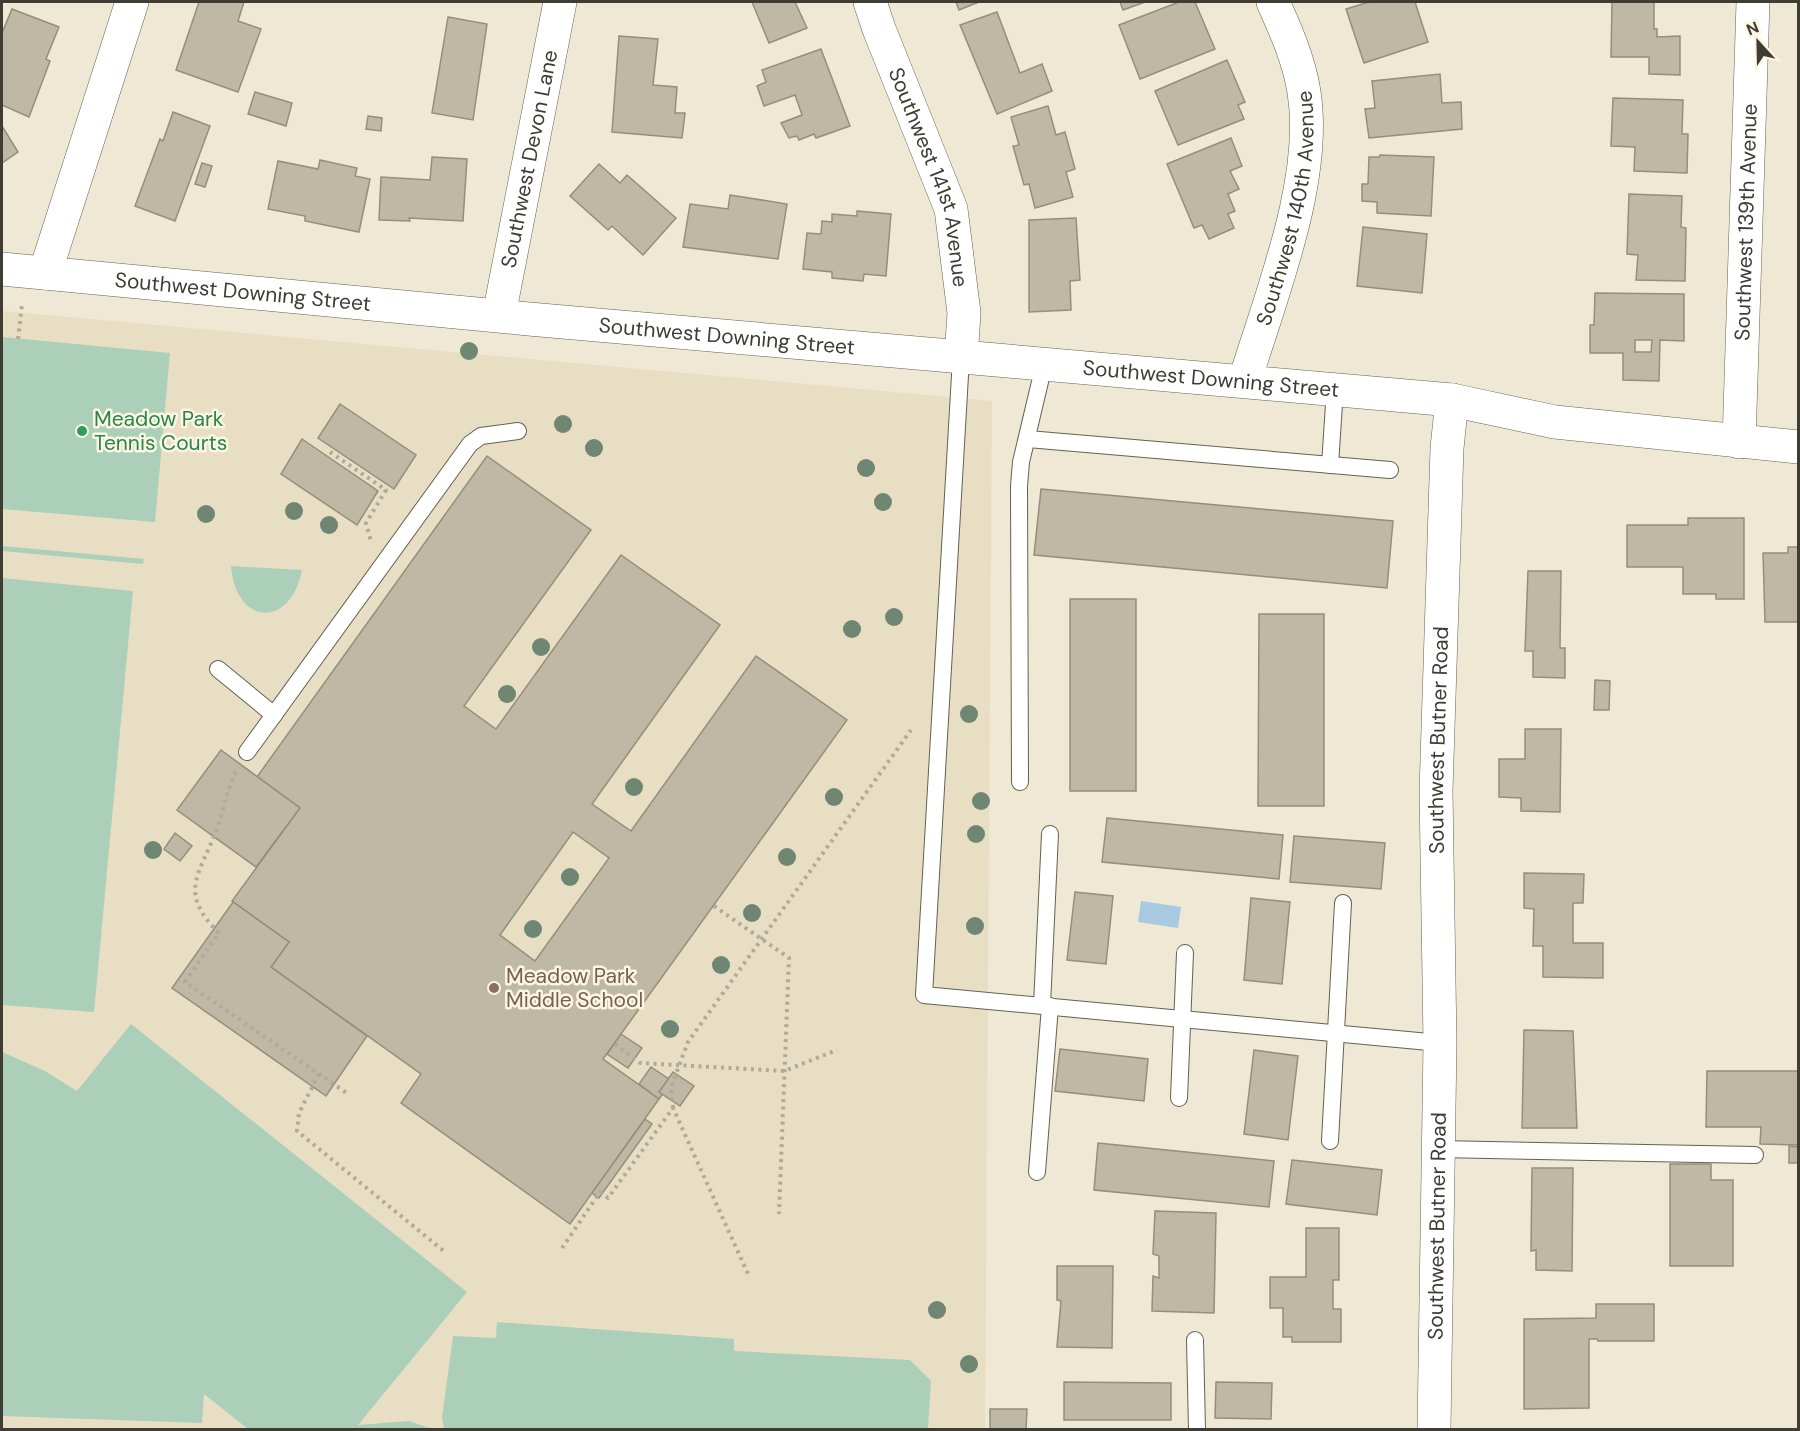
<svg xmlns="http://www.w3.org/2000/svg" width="1800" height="1431" viewBox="0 0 1800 1431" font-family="'DM Sans',sans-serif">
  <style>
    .built { fill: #e8dec4 }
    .green { fill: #accfba }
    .water { fill: #a8cae1 }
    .building { fill: #beb8a5; stroke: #948e7c; stroke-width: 1.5; fill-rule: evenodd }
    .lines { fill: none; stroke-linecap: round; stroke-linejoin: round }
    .service-casing { stroke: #666050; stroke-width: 18 }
    .minor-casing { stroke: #666050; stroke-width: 34 }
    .tertiary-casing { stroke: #666050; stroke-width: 34 }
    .path { stroke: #b0aa9b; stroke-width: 4; stroke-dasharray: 3 4.5; stroke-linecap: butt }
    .service { stroke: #fff; stroke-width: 16 }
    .minor { stroke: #fff; stroke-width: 33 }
    .tertiary { stroke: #fff; stroke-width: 33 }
    .tree { fill: #6e8672 }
    .leisure-dot { fill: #2e9e5b; stroke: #fcf5e2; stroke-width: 2 }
    .education-dot { fill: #8d6e63; stroke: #fcf5e2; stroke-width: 2 }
    .labels { text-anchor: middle; stroke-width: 5; stroke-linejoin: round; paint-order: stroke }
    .street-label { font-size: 21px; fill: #3f3c34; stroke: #fcf5e2 }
    .leisure-label { font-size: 21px; fill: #27864d; stroke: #fcf5e2; text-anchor: start }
    .education-label { font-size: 21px; fill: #785e54; stroke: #fcf5e2; text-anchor: start }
  </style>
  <rect width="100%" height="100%" fill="#efe8d5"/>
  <polygon class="built" points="2,311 992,401 985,1429 2,1429"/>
  <g class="green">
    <polygon points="2,337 170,353 155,522 2,509"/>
    <polygon points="2,546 144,559 143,564 2,551"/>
    <path d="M231 566 302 570C291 628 236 627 231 566Z"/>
    <polygon points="2,578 133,591 94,1012 2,1005"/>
    <polygon points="131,1024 467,1292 358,1425 409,1421 432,1429 248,1429 204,1394 202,1423 2,1416 2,1052 45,1071 77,1091"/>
    <polygon points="497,1322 734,1339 734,1351 910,1360 931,1381 928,1429 444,1429 442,1418 453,1336 496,1338"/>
  </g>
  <polygon class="water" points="1141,901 1181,907 1178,928 1138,922"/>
  <g class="building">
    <polygon points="199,2 244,2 238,21 261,29 238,92 176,70"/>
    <polygon points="752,2 795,2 807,28 769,43"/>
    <polygon points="956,2 979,2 959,10"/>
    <polygon points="1120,2 1145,2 1123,10"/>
    <polygon points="1179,2 1195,2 1215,49 1140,79 1119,25"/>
    <polygon points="1369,2 1415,2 1428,42 1364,63 1346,9"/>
    <polygon points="1612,2 1654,2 1654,29 1657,29 1657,37 1680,36 1680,75 1649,74 1649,57 1611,57"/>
    <polygon points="12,9 59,27 46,59 50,61 29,117 2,105 2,33"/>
    <polygon points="997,12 1020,73 1042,64 1052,91 997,114 960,25"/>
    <polygon points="448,17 487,24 473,120 432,113"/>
    <polygon points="619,36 658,39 653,85 677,87 675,113 685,113 682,138 612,132"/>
    <polygon points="821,49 850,126 816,138 814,134 799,140 797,136 789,138 781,123 802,115 795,95 764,106 757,86 766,82 762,70"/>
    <polygon points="1227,60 1245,102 1238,105 1244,119 1178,145 1155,91"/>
    <polygon points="1440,74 1442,103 1461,102 1462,129 1369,138 1365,109 1375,108 1372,81"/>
    <polygon points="255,92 292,103 286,126 248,114"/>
    <polygon points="1613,98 1683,100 1682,134 1688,134 1687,173 1634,171 1635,147 1611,146"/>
    <polygon points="1048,106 1056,135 1065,132 1075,169 1066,172 1073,197 1035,208 1029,184 1024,185 1013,146 1019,145 1011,117"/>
    <polygon points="173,112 210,126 175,221 135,206 160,139 163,141"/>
    <polygon points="368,116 382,118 381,131 366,129"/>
    <polygon points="2,126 18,152 2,163"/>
    <polygon points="1231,138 1242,166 1230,171 1239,189 1228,194 1235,211 1228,214 1234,228 1209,239 1202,225 1194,228 1167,164"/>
    <polygon points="1380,155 1434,157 1431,216 1377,213 1377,202 1362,201 1362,184 1368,184 1369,157 1379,157"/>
    <polygon points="432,157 467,159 463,221 409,218 410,221 379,220 381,177 430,180"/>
    <polygon points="320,160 357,168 355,176 370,179 359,232 305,221 305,216 268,209 278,161 318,169"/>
    <polygon points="202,163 212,166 205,187 195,184"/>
    <polygon points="599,164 620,183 627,175 676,218 643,255 612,226 608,230 570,196"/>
    <polygon points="1629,194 1682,196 1681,227 1686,228 1685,281 1636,280 1638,255 1627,254"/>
    <polygon points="730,195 787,204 778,259 683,247 690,204 728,209"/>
    <polygon points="857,211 891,214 886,276 864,274 863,281 832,278 832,272 803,269 807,233 821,234 822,221 832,222 832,214 857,216"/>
    <polygon points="1076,218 1080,280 1070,281 1071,310 1029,312 1029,220"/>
    <polygon points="1363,227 1427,234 1422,293 1357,286"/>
    <path d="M1595 293 1684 294V341L1660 340 1659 381 1623 380V353H1590V325H1594ZM1635 340H1652L1651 352H1635Z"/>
    <polygon points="340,404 416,455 394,489 318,438"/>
    <polygon points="302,439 378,491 357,525 281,474"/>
    <path d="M487 456 591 530 464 706 496 729 621 555 720 625 592 804 631 831 756 656 847 720 603 1059 659 1099 570 1224 401 1103 421 1074 271 967 289 942 232 901 300 808 257 777ZM573 832 609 858 535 961 500 935Z"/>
    <polygon points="1041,489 1393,521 1387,588 1034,555"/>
    <polygon points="1688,518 1744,518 1744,599 1716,599 1716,594 1683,594 1683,567 1627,567 1627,525 1688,525"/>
    <polygon points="1788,547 1798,547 1798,622 1765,622 1763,553 1788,553"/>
    <polygon points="1528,571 1561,571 1560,648 1565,648 1565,678 1533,677 1533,651 1525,651"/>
    <rect x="1070" y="599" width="66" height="192"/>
    <polygon points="1259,614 1324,614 1324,806 1258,806"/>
    <polygon points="1595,680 1610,681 1609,710 1594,710"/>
    <polygon points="1525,729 1561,729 1560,812 1521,811 1521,798 1499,797 1499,759 1525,759"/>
    <polygon points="221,750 300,808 256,867 177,810"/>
    <polygon points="1107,818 1283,835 1279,879 1102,862"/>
    <polygon points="175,833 192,846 180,861 164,849"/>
    <polygon points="1294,836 1385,843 1381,889 1290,882"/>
    <polygon points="1524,873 1584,874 1583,903 1573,903 1573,943 1603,943 1603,978 1543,977 1543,946 1533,946 1534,909 1524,908"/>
    <polygon points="1075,892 1113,896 1106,964 1067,960"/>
    <polygon points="1251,898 1290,902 1282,984 1244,980"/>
    <polygon points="233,902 289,942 271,967 367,1036 326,1096 172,988"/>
    <polygon points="1524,1030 1573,1031 1577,1128 1522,1128"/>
    <polygon points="621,1034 642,1048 628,1068 607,1054"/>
    <polygon points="1060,1049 1148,1059 1144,1101 1055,1091"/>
    <polygon points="1254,1050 1298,1056 1288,1140 1244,1134"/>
    <polygon points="651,1067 672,1081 659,1099 639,1084"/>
    <polygon points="1707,1071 1798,1071 1798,1145 1760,1144 1761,1127 1706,1127"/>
    <polygon points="673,1072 694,1086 680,1106 659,1092"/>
    <polygon points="645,1119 652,1124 599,1198 592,1193"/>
    <polygon points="1098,1143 1274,1161 1269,1207 1094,1190"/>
    <polygon points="1789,1146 1798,1147 1798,1163 1789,1163"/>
    <polygon points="1292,1160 1382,1170 1377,1215 1286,1204"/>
    <polygon points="1670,1164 1711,1164 1711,1180 1733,1180 1733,1266 1670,1266"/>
    <polygon points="1532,1168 1573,1168 1572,1271 1536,1270 1536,1250 1531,1251"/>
    <polygon points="1155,1211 1216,1213 1214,1313 1152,1311 1153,1276 1159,1278 1159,1256 1153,1254"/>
    <polygon points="1306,1228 1339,1228 1339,1280 1333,1280 1333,1309 1341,1309 1341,1342 1292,1342 1292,1337 1283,1337 1283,1308 1270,1308 1270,1277 1306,1277"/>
    <polygon points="1057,1266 1113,1266 1112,1348 1057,1347 1061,1301 1057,1300"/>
    <polygon points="1596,1304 1654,1304 1654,1341 1598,1341 1597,1339 1589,1339 1589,1408 1524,1409 1524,1319 1596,1318"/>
    <polygon points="1064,1382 1171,1383 1171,1420 1064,1420"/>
    <polygon points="1216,1382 1272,1383 1271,1419 1215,1418"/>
    <polygon points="990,1409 1027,1409 1026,1430 990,1430"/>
  </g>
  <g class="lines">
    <defs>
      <g id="service">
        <polyline points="961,358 924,995 1440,1043"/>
        <polyline points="1028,439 1390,470"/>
        <polyline points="1330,465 1335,389"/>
        <polyline points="218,669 274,715"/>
        <polyline points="247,752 470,444 481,436 518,431"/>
        <polyline points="1020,782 1019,486 1021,462 1044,365"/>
        <polyline points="1042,1005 1050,834"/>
        <polyline points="1179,1098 1185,953"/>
        <polyline points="1330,1141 1343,903"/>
        <polyline points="1438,1149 1755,1155"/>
        <polyline points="1037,1172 1050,1006"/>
        <polyline points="1195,1340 1197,1430"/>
      </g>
      <g id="minor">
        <path id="s1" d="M870 2 879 29 951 209 964 313 961 358"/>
        <path id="s2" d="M2 269 529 319 1452 400"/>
        <polyline points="45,273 132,2"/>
        <path id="s3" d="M499 315 560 2"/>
        <path id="s4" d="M1245 380C1271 295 1318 180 1304 92 1299 60 1286 31 1273 2"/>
        <path id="s5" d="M1739 442 1753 2"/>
      </g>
      <g id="tertiary">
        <path id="s6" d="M1434 1430 1440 1043 1436 791 1447 448 1452 400 1555 422 1798 447"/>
      </g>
    </defs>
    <use href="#service" class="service-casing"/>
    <use href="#minor" class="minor-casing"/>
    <use href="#tertiary" class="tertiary-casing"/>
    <g class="path">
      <polyline points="18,339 22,304"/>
      <polyline points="330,452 386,490 366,523 371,542"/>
      <path d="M236 772C226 790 224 810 217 829 200 874 177 892 219 933L185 982 348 1094"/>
      <polyline points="714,906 789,958 779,1214"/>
      <polyline points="615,1044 640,1063 784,1071 837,1050"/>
      <polyline points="319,1074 299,1113 297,1131 445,1252"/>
      <polyline points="673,1108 671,1087 688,1042 911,730"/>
      <polyline points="562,1248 600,1192 608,1198 673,1108 748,1274"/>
    </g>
    <use href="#service" class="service"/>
    <use href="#minor" class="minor"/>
    <use href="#tertiary" class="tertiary"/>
  </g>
  <g class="tree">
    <circle cx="469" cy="351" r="9"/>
    <circle cx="563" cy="424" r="9"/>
    <circle cx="594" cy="448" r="9"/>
    <circle cx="866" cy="468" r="9"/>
    <circle cx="883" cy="502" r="9"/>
    <circle cx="294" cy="511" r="9"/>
    <circle cx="206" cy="514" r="9"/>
    <circle cx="329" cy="525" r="9"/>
    <circle cx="894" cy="617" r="9"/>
    <circle cx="852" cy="629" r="9"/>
    <circle cx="541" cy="647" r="9"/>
    <circle cx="507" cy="694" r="9"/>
    <circle cx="969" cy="714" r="9"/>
    <circle cx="634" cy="787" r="9"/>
    <circle cx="834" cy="797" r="9"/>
    <circle cx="981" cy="801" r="9"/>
    <circle cx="976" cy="834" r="9"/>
    <circle cx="153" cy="850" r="9"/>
    <circle cx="787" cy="857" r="9"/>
    <circle cx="570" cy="877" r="9"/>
    <circle cx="752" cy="913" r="9"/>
    <circle cx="975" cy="926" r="9"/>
    <circle cx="533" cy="929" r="9"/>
    <circle cx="721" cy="965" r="9"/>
    <circle cx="670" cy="1029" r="9"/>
    <circle cx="937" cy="1310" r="9"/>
    <circle cx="969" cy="1364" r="9"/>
  </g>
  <circle class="leisure-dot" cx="82" cy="431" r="6"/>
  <circle class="education-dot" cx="494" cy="988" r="6"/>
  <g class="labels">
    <g class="street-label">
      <text dy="7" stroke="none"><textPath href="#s3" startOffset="159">Southwest Devon Lane</textPath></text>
      <text dy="7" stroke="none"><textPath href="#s1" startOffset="186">Southwest 141st Avenue</textPath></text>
      <text dy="7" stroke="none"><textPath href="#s4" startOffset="178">Southwest 140th Avenue</textPath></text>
      <text dy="7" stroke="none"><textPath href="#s5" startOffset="220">Southwest 139th Avenue</textPath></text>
      <text dy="7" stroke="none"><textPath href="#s2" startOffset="242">Southwest Downing Street</textPath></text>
      <text dy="7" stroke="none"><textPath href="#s2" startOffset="728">Southwest Downing Street</textPath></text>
      <text dy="7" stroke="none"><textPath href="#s2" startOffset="1214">Southwest Downing Street</textPath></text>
      <text dy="7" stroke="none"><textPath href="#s6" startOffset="690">Southwest Butner Road</textPath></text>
      <text dy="7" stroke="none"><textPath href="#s6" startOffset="204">Southwest Butner Road</textPath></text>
    </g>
    <g class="leisure-label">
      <text x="94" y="426">Meadow Park<tspan x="94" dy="24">Tennis Courts</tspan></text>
    </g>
    <g class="education-label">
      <text x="506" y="983">Meadow Park<tspan x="506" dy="24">Middle School</tspan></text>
    </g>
  </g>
  <rect width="1800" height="1431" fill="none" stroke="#3f3c34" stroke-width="6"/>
  <g transform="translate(1758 42) rotate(338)" stroke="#fcf5e2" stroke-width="4.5" paint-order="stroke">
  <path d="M0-4.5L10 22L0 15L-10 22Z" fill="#3f3c34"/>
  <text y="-9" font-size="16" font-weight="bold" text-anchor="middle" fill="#3f3c34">N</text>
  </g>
</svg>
